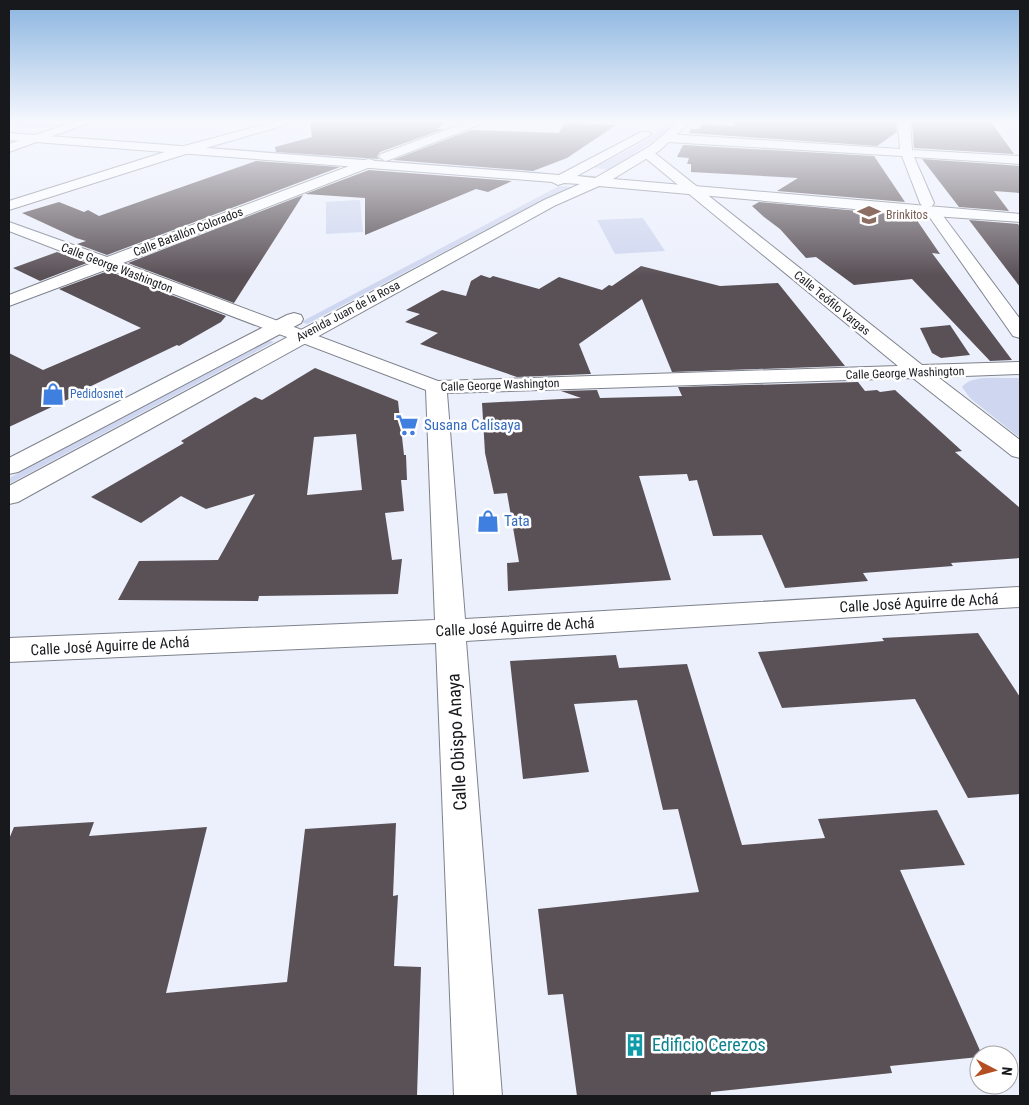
<svg xmlns="http://www.w3.org/2000/svg" width="1029" height="1105" viewBox="0 0 1029 1105" font-family="'Roboto Condensed',sans-serif">
  <style>
    .green { fill: #cfd6ef }
    .lines { fill: none; stroke-linecap: round; stroke-linejoin: round }
    .stream { fill: #9db4d2; fill-rule: evenodd }
    .building { fill: #5a5157; fill-rule: evenodd }
    .street-casing { stroke: #7e828c; stroke-width: 2 }
    .secondary-casing { stroke: #7e828c; stroke-width: 2 }
    .street { fill: #fff; fill-rule: evenodd }
    .secondary { fill: #fff; fill-rule: evenodd }
    .labels { text-anchor: middle; stroke-width: 5; stroke-linejoin: round; paint-order: stroke }
    .far-education-label { font-size: 12px; fill: #785e54; stroke: #fff; text-anchor: start }
    .far-street-label { font-size: 12px; fill: #18191d; stroke: #fff }
    .far-shop-label { font-size: 12px; fill: #366cbe; stroke: #fff; text-anchor: start }
    .shop-label { font-size: 15px; fill: #366cbe; stroke: #fff; text-anchor: start }
    .street-label { font-size: 15px; fill: #18191d; stroke: #fff }
    .near-street-label { font-size: 18px; fill: #18191d; stroke: #fff }
    .near-culture-label { font-size: 18px; fill: #0d838f; stroke: #fff; text-anchor: start }
  </style>
  <rect width="100%" height="100%" fill="#ecf0fc"/>
  <g class="green">
    <path d="M9 122H79C56 130 33 128 9 126Z"/>
    <polygon points="670,122 676,122 663,134 610,170 593,168 644,142"/>
    <polygon points="559,186 575,187 542,200 307,324 301,322"/>
    <polygon points="360,200 363,232 326,234 326,202"/>
    <polygon points="643,218 665,251 615,254 597,220"/>
    <polygon points="268,340 274,342 9,484 9,478"/>
    <path d="M1011 378H1020V438L970 398 962 387C970 375 997 378 1011 378Z"/>
  </g>
  <g class="lines">
    <g class="stream">
      <polygon points="31,122 34,122 41,126 38,127"/>
      <polygon points="78,137 183,145 185,146 183,147 79,139"/>
      <polygon points="212,147 548,173 550,174 548,175 213,149"/>
      <polygon points="577,175 594,176 596,177 594,178 578,177"/>
      <polygon points="701,186 753,190 755,191 753,192 703,188"/>
      <polygon points="1001,212 1020,213 1020,215 1003,214 1001,214"/>
    </g>
  </g>
  <g class="building">
    <polygon points="310,122 446,122 437,129 444,129 380,152 377,157 379,159 276,152 275,147 312,137"/>
    <polygon points="564,122 616,125 567,158 533,171 393,160 471,130 559,133"/>
    <polygon points="734,122 896,122 897,132 877,146 689,133 691,129 699,129 703,124 734,126"/>
    <polygon points="912,122 991,122 1014,154 914,148"/>
    <polygon points="683,145 874,156 905,202 777,191 798,178 691,172 691,164 687,164 689,158 677,157"/>
    <polygon points="922,159 1020,166 1020,193 994,191 1009,211 959,207"/>
    <polygon points="256,161 340,167 107,255 77,244 86,241 76,238 22,213 59,202 84,212 88,210 99,216"/>
    <polygon points="369,170 512,181 488,192 476,189 365,235 365,198 305,194"/>
    <polygon points="303,195 234,303 128,263"/>
    <polygon points="759,202 914,216 940,254 932,253 1012,360 990,361 912,279 854,285 816,257 806,258 780,229 764,217 752,206"/>
    <polygon points="969,220 1018,224 1020,227 1020,287"/>
    <polygon points="57,252 87,263 40,281 13,268"/>
    <polygon points="641,266 720,286 778,283 845,366 672,372 642,299 579,344 591,374 517,377 420,344 438,333 405,322 420,314 406,310 442,290 466,296 471,281 481,275 490,278 493,276 539,289 559,277 602,290 609,285 612,286"/>
    <polygon points="108,271 226,316 221,322 179,346 177,345 87,388 90,389 9,427 9,353 43,370 141,328 59,289"/>
    <polygon points="950,325 970,355 941,358 932,353 920,328"/>
    <path d="M315 368 398 401 404 455H406L407 480H401L404 511 385 513 392 560 402 559 398 594 259 596 258 601 118 600 139 561 218 560 255 494 206 509 181 496 141 523 91 497 184 443 181 441 255 397 262 400ZM356 434 362 490 307 495 314 437Z"/>
    <polygon points="858,382 865,391 877,390 880,392 895,390 962,451 955,452 1020,508 1020,558 951,563 953,566 863,573 868,581 785,588 762,535 713,536 697,480 689,481 687,474 639,476 671,580 508,591 507,563 519,562 507,493 494,494 485,453 482,403 581,398 561,391 597,390 600,398 682,396 678,387"/>
    <polygon points="978,633 1020,697 1020,794 968,798 915,699 782,708 758,652 884,641 882,638"/>
    <polygon points="616,655 619,668 687,664 742,845 825,838 818,819 937,810 965,865 900,870 982,1055 979,1055 979,1057 890,1066 892,1073 711,1092 711,1095 698,1096 577,1096 563,994 548,995 538,909 699,892 678,809 663,810 637,700 574,704 589,772 523,779 510,661"/>
    <polygon points="94,822 89,836 207,827 166,993 287,982 305,829 396,823 393,896 398,895 394,966 421,967 417,1096 9,1096 9,839 14,827"/>
  </g>
  <g class="lines">
    <defs>
      <g id="street">
        <polygon points="73,122 88,122 86,124 9,152 9,144"/>
        <polygon points="274,122 291,122 289,124 192,152 9,210 9,201 184,146"/>
        <polygon points="468,122 483,122 481,124 389,160 385,161 379,157 381,154"/>
        <polygon points="898,122 910,122 912,150 1020,156 1020,164 914,157 934,203 932,206 922,206 920,203 902,156 668,142 662,138 668,134 900,149"/>
        <polygon points="647,149 651,150 922,365 1020,362 1020,374 938,377 1020,440 1020,458 1012,456 913,378 447,393 465,619 1020,587 1020,607 466,641 502,1096 454,1096 436,643 9,662 9,638 435,620 426,390 108,269 9,306 9,295 92,263 9,231 9,222 107,257 368,159 373,160 374,163 373,166 123,263 438,381 898,366 643,156 641,153"/>
        <polygon points="933,208 938,209 1020,319 1020,338 1013,336 926,212 928,209"/>
      </g>
      <g id="secondary">
        <polygon points="678,122 690,122 659,151 613,179 1020,214 1020,222 933,216 599,186 554,206 18,502 9,504 9,486 544,200 580,184 564,183 558,185 552,182 9,140 9,133 559,175 641,132 649,132 651,134 649,136 577,176 595,178 616,166 650,146"/>
        <polygon points="294,313 301,315 303,319 301,323 18,472 9,474 9,458 287,315"/>
      </g>
    </defs>
    <use href="#street" class="street-casing"/>
    <use href="#secondary" class="secondary-casing"/>
    <use href="#street" class="street"/>
    <use href="#secondary" class="secondary"/>
  </g>
  <linearGradient id="sky" x2="0" y2="1"><stop stop-color="#8ab4df"/><stop offset="0.44" stop-color="#f6f8fe"/><stop offset="1" stop-color="#f6f8fe" stop-opacity="0"/></linearGradient>
  <rect width="1029" height="276" fill="url(#sky)"/>
  <defs>
    <symbol id="school-bare" viewBox="-9 -9 18 18"><path d="M0-5L7-2L0 1L-7-2ZM-4 1L0 2.5L4 1V4Q0 6-4 4Z" fill="#8d6e63" stroke="#fff" stroke-width="2.5" paint-order="stroke"/></symbol>
    <symbol id="shop-bare" viewBox="-9 -9 18 18"><path d="M-5-2.5h2.3a2.7 3.5 0 0 1 5.4 0H5L5.5 6h-11ZM-1.5-2.5h3a1.5 2.3 0 0 0-3 0Z" fill="#3f7fe0" stroke="#fff" stroke-width="2.5" paint-order="stroke"/></symbol>
    <symbol id="supermarket-bare" viewBox="-9 -9 18 18"><path d="M-6-5.5h2.5l.6 2H6L4.5 2H-2.5L-4.4-4H-6ZM-1.5 3.2a1.3 1.3 0 1 0 .1 0ZM3 3.2a1.3 1.3 0 1 0 .1 0Z" fill="#3f7fe0" stroke="#fff" stroke-width="2.5" paint-order="stroke"/></symbol>
    <symbol id="building-bare" viewBox="-9 -9 18 18"><path d="M-4-6H4V6H1V3H-1V6H-4ZM-2.5-4.3h1.7v1.8h-1.7ZM.8-4.3h1.7v1.8H.8ZM-2.5-1h1.7V.8h-1.7ZM.8-1h1.7V.8H.8Z" fill="#0f9aa8" stroke="#fff" stroke-width="2.5" paint-order="stroke"/></symbol>
  </defs>
  <g fill-rule="evenodd">
    <use href="#school-bare" x="853" y="199" width="32" height="32"/>
    <use href="#shop-bare" x="37" y="378" width="32" height="32"/>
    <use href="#supermarket-bare" x="391" y="409" width="32" height="32"/>
    <use href="#shop-bare" x="472" y="505" width="32" height="32"/>
    <use href="#building-bare" x="619" y="1029" width="32" height="32"/>
  </g>
  <g class="labels">
    <g class="far-education-label">
      <text x="886" y="219">Brinkitos</text>
    </g>
    <g class="far-street-label">
      <text transform="translate(188 232) rotate(-21)" y="4">Calle Batallón Colorados</text>
      <text transform="translate(117 268) rotate(21)" y="4">Calle George Washington</text>
      <text transform="translate(832 303) rotate(39)" y="4">Calle Teófilo Vargas</text>
      <text transform="translate(348 311) rotate(-28)" y="4">Avenida Juan de la Rosa</text>
      <text transform="translate(905 373) rotate(-2)" y="4">Calle George Washington</text>
      <text transform="translate(500 385) rotate(-2)" y="4">Calle George Washington</text>
    </g>
    <g class="far-shop-label">
      <text x="70" y="398">Pedidosnet</text>
    </g>
    <g class="shop-label">
      <text x="424" y="430">Susana Calisaya</text>
      <text x="504" y="526">Tata</text>
    </g>
    <g class="street-label">
      <text transform="translate(919 603) rotate(-3)" y="5">Calle José Aguirre de Achá</text>
      <text transform="translate(515 627) rotate(-3)" y="5">Calle José Aguirre de Achá</text>
      <text transform="translate(110 646) rotate(-3)" y="5">Calle José Aguirre de Achá</text>
    </g>
    <g class="near-street-label">
      <text transform="translate(457 742) rotate(-93)" y="6">Calle Obispo Anaya</text>
    </g>
    <g class="near-culture-label">
      <text x="652" y="1051">Edificio Cerezos</text>
    </g>
  </g>
  <rect width="1029" height="1105" fill="none" stroke="#18191d" stroke-width="20"/>
  <g transform="translate(994 1070) rotate(96)"><circle r="24" fill="#ffffff" stroke="#a3a3a5"/>
  <path d="M0-4L9 19L0 12L-9 19Z" fill="#b44e23"/>
  <text y="-8" font-size="14" font-weight="bold" text-anchor="middle" fill="#18191d">N</text>
  </g>
</svg>
